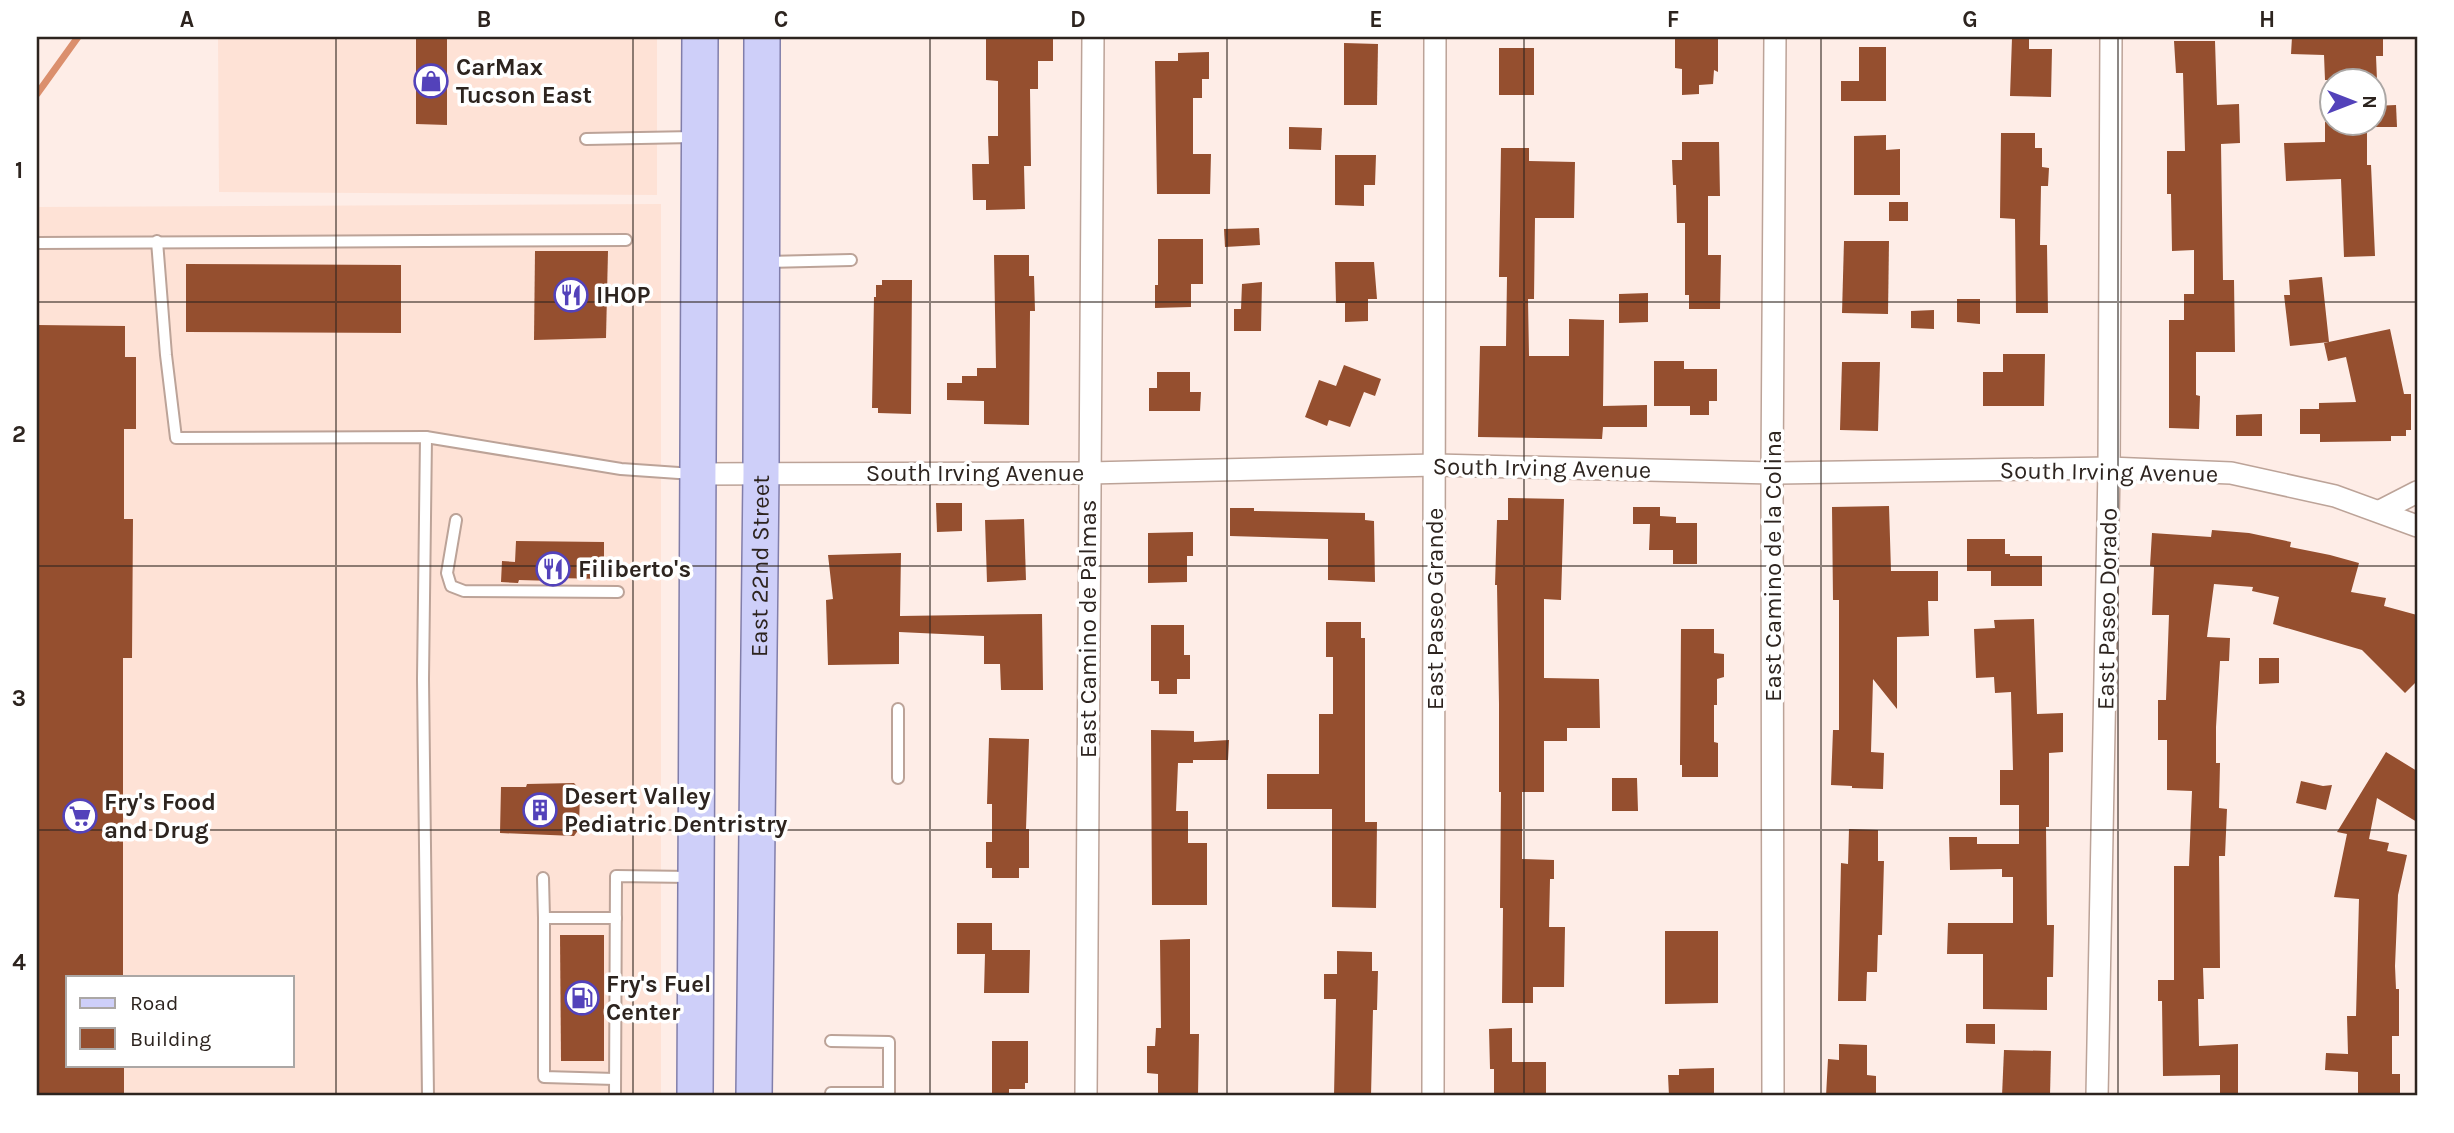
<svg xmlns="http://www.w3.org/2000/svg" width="2454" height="1133" viewBox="0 0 2454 1133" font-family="Karla,sans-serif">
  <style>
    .built { fill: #fee2d6; fill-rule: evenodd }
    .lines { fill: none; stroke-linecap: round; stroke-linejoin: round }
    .stream { stroke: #db8f6d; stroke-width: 7 }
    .building { fill: #954f2f }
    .service-casing { stroke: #bca398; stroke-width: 14 }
    .minor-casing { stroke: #bca398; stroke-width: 24 }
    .primary-casing { stroke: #817eaa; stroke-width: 38 }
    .service { stroke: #fff; stroke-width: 10 }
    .minor { stroke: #fff; stroke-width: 21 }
    .primary { stroke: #cecff9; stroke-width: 35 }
    .grid { fill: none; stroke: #2d241f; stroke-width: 2; stroke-opacity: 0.55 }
    .labels { text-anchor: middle; stroke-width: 7; stroke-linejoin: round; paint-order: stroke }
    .poi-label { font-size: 24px; font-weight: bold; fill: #2d241f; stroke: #fff; text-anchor: start }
    .street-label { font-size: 24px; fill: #2d241f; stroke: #fff }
    .neatline { fill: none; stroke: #2d241f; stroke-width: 2.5 }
    .grid-label { font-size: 23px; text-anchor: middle; font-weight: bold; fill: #2d241f }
  </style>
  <rect width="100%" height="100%" fill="#feede7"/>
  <g class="built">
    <polygon points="218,37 657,37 657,195 219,192"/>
    <path d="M661 204V1096H37V207ZM68 977H292V1065H68Z"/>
  </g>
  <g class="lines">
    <polyline class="stream" points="37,94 78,37"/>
  </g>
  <g class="building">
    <polygon points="416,37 447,37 447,125 416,124"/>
    <polygon points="986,37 1053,37 1053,61 1038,61 1038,89 1030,89 1031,166 1024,166 1025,209 986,210 986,200 973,200 972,164 989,164 988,136 998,136 998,81 986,80"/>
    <polygon points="1675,37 1718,37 1718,72 1714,70 1713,84 1699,85 1699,94 1682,95 1682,69 1675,68"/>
    <polygon points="2292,37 2383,37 2383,56 2376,56 2377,80 2325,80 2324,55 2291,54"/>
    <polygon points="2012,38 2029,39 2029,49 2052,49 2051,97 2010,96"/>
    <polygon points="2174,41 2215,41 2217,105 2239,104 2240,143 2221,144 2223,280 2234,280 2235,352 2196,352 2196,395 2200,396 2199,429 2169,428 2169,320 2184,320 2184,294 2194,294 2194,250 2172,251 2171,194 2167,194 2167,151 2185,151 2183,73 2176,73"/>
    <polygon points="1344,43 1378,44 1377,105 1344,105"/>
    <polygon points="1859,47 1886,47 1886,101 1841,101 1841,81 1859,81"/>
    <rect x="1499" y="48" width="35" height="47"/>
    <polygon points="1209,52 1209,79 1202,79 1202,98 1193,98 1193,154 1211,154 1210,194 1157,194 1155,61 1178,61 1178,53"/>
    <polygon points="2396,105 2397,127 2374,127 2374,106"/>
    <polygon points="2325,122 2367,122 2367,165 2371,165 2375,256 2344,257 2341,179 2286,181 2284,143 2325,142"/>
    <polygon points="1289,127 1322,128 1321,150 1289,149"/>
    <polygon points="2001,133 2035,133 2035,148 2042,148 2042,167 2049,168 2048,186 2041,186 2040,245 2047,245 2048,313 2016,313 2015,219 2000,218"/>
    <polygon points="1886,135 1886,150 1900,149 1900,195 1854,195 1854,136"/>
    <polygon points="1682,142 1719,142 1720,196 1708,196 1708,255 1721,255 1720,309 1689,309 1689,295 1685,295 1685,223 1677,223 1676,185 1673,185 1672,160 1682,160"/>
    <polygon points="1501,148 1529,148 1529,161 1575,162 1574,218 1535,218 1534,299 1528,299 1529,356 1569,356 1569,319 1604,320 1603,406 1647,405 1647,427 1603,427 1602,439 1478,437 1480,346 1506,346 1507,277 1499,277"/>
    <polygon points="1335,155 1376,155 1375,185 1364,185 1364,206 1335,205"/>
    <rect x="1889" y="202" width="19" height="19"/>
    <polygon points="1259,228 1260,245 1225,247 1224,229"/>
    <polygon points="1158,239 1203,239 1203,284 1191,284 1191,307 1155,308 1155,285 1158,285"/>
    <polygon points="1844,241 1889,241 1888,314 1842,313"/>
    <polygon points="535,251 608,251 606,338 534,340"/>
    <polygon points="994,255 1029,255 1029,276 1034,276 1035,311 1030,311 1029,425 984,424 984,401 947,400 947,383 962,383 962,376 977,376 977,368 996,368"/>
    <polygon points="1335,262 1374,262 1377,299 1368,299 1368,321 1345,322 1345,303 1336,303"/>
    <polygon points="186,264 401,265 401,333 186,332"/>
    <polygon points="2322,277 2329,342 2290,346 2284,295 2290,295 2289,280"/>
    <polygon points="882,280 912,280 911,414 878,413 878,408 872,408 874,297 876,297 876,285 882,285"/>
    <polygon points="1262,282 1261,331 1234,331 1234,309 1241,309 1242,284"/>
    <polygon points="1648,293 1648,322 1619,323 1619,294"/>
    <polygon points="1957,299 1980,299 1980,324 1957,322"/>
    <polygon points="1934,310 1934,329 1911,328 1911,311"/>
    <polygon points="37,325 125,326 125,357 136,357 136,429 124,429 124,519 133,519 132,658 123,658 123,977 68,977 68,1065 124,1065 124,1096 37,1096"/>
    <polygon points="2390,329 2404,394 2411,394 2411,430 2406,430 2406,436 2391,436 2391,441 2320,442 2320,434 2300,434 2300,409 2319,409 2319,403 2356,402 2346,357 2328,361 2324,343"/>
    <polygon points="2003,354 2045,354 2044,406 1983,406 1983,372 2003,372"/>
    <polygon points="1654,361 1684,361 1684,369 1717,369 1717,401 1709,401 1709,415 1690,415 1690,406 1654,406"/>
    <polygon points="1842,362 1880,362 1878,431 1840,430"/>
    <polygon points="1344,365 1381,379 1375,396 1364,392 1350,427 1329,420 1327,426 1305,417 1319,380 1336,386"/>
    <polygon points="1157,372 1190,372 1190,392 1201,392 1200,411 1149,411 1149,388 1157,388"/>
    <polygon points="2262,414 2262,436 2236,436 2236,415"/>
    <polygon points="1508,498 1564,499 1561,600 1544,599 1544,678 1599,679 1600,728 1567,728 1567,741 1544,741 1544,792 1522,792 1522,859 1554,860 1554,879 1550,879 1549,927 1565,927 1564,987 1533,987 1533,1003 1502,1003 1503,908 1500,908 1501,792 1499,792 1499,704 1497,585 1495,585 1497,520 1508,520"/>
    <polygon points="936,503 962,503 962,531 937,532"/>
    <polygon points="1889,506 1891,571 1938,571 1938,601 1928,601 1929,636 1897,637 1897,709 1873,679 1871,752 1884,753 1883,789 1852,788 1852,786 1831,785 1833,730 1839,730 1839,600 1833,600 1832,507"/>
    <polygon points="1633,507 1660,507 1660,516 1676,517 1676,523 1697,523 1697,564 1673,564 1673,550 1649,550 1650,524 1633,524"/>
    <polygon points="1230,508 1254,508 1254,511 1365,513 1365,520 1374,521 1375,582 1328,580 1328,539 1230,536"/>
    <polygon points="1024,519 1026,580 987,582 985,520"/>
    <polygon points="2212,530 2249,533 2291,542 2290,547 2330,555 2359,563 2351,592 2386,598 2384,606 2417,615 2417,681 2405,693 2362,650 2273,624 2279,597 2252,591 2253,587 2214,584 2207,637 2230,638 2229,661 2220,661 2216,727 2216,763 2220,763 2219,808 2227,809 2225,856 2219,856 2220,968 2203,968 2204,999 2198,999 2199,1046 2238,1044 2238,1096 2220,1096 2220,1075 2163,1076 2162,1001 2158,1001 2158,980 2174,980 2174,866 2189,866 2192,791 2167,790 2167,740 2158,740 2158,700 2166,700 2169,615 2152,615 2154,567 2150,566 2152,533 2211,537"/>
    <polygon points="1193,532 1193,556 1187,556 1187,582 1148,583 1148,533"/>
    <polygon points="1967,539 2005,539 2005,554 2010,554 2010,556 2042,556 2042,586 1991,586 1991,571 1967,571"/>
    <polygon points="516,541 604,542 604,579 556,578 554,581 519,580 518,583 501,582 502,561 515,562"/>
    <polygon points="901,553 900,616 1042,614 1043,690 1001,690 1000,664 984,664 984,636 899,632 899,664 828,665 826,600 833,599 828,555"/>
    <polygon points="2034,619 2037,714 2063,713 2063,752 2049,753 2049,827 2046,827 2047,925 2054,925 2053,977 2047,977 2047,1010 1983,1009 1983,954 1947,954 1948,923 2013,923 2013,877 2002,877 2002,869 1950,870 1949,837 1977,837 1977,844 2019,844 2019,805 2000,805 2000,770 2013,770 2011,692 1995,693 1994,677 1976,678 1974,629 1995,628 1994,620"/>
    <polygon points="1326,622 1361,622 1361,638 1365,638 1365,822 1377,822 1376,908 1332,907 1332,809 1267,809 1267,774 1319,774 1319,714 1333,714 1333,657 1326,657"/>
    <polygon points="1151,625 1184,625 1184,655 1190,655 1190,679 1177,679 1177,694 1159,694 1159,681 1151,681"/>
    <polygon points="1681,629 1714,629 1714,653 1724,654 1724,677 1717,679 1717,705 1714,705 1714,742 1718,743 1718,777 1682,777 1682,765 1680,765"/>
    <polygon points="2259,658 2279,658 2279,683 2259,684"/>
    <polygon points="1151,730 1194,731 1194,742 1229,740 1228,760 1193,760 1193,763 1178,763 1176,811 1188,811 1188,843 1207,843 1207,905 1152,905"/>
    <polygon points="989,738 1029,739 1026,829 1029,829 1029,868 1019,868 1019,878 992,878 992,868 986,868 986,842 992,842 992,804 987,804"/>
    <polygon points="2386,752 2417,771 2417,822 2377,798 2369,839 2389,843 2387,851 2407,855 2398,895 2395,966 2396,989 2399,989 2399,1036 2392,1036 2392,1074 2400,1074 2400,1096 2358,1096 2358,1072 2325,1070 2326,1053 2348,1054 2347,1016 2356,1016 2359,899 2334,897 2347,834 2337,832"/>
    <polygon points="1612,778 1637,778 1638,811 1612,811"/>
    <polygon points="2301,781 2323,786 2332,785 2326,810 2296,803"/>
    <polygon points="574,783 580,790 579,829 574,836 500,833 501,787 526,787 527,784"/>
    <polygon points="1849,829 1878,830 1878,861 1884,861 1882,935 1878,935 1877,972 1867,972 1866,1001 1838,1001 1841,863 1848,864"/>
    <polygon points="957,923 992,923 992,950 1030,950 1029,993 984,993 985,954 957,954"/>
    <polygon points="1665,931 1718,931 1718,1003 1665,1004"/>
    <polygon points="560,935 604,935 604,1061 561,1061"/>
    <polygon points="1190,939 1190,1034 1199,1034 1198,1096 1158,1096 1158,1074 1147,1073 1147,1046 1155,1046 1156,1028 1161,1028 1160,940"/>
    <polygon points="1337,951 1372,952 1372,971 1378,971 1377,1010 1373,1010 1371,1096 1334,1096 1336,999 1324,999 1324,974 1337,974"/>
    <polygon points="1966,1024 1995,1024 1995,1044 1966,1043"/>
    <polygon points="1512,1028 1512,1062 1546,1062 1546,1096 1494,1096 1494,1069 1490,1069 1489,1029"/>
    <polygon points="992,1041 1028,1041 1028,1083 1025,1083 1025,1089 1009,1089 1009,1096 992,1096"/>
    <polygon points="1839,1044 1867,1045 1867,1075 1876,1076 1876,1096 1826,1096 1828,1059 1839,1060"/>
    <polygon points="2004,1050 2051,1051 2050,1096 2002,1096"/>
    <polygon points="1714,1068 1714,1096 1669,1096 1668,1075 1679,1075 1679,1069"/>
  </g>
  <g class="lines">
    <defs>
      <g id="service">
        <polyline points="586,139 694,137"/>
        <polyline points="157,241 166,355 176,438 426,437 621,469 693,474"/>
        <polyline points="37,243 626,240"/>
        <polyline points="767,262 851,260"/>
        <polyline points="426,437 423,679 428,1096"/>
        <polyline points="456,520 447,573 451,586 464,591 618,592"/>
        <polyline points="898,709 898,778"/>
        <polyline points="543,878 544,918 616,918"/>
        <polyline points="544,918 544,1077 615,1079"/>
        <polyline points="831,1041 889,1042 889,1096"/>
        <polyline points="831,1093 889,1093"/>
        <polyline points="615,1096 616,876 691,877"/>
      </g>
      <g id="minor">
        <polyline points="699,474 1089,473 1436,465 1772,473 2109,468 2231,473 2335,496 2417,526"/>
        <polyline points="2380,511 2417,492"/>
        <polyline points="1086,1096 1093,37"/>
        <polyline points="1433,1096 1435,37"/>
        <polyline points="1773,1096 1772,473 1775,37"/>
        <polyline points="2097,1096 2109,468 2111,37"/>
      </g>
      <g id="primary">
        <polyline points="695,1096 700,37"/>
        <path id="s1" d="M754 1096 761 474 762 37"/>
      </g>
    </defs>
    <use href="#service" class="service-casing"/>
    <use href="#minor" class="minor-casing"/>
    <use href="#primary" class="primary-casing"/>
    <use href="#service" class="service"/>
    <use href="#minor" class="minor"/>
    <use href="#primary" class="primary"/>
  </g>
  <path class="grid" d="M336 37V1096M633 37V1096M930 37V1096M1227 37V1096M1524 37V1096M1821 37V1096M2118 37V1096M37 302H2417M37 566H2417M37 830H2417"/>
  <defs>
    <symbol id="shop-ring" viewBox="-11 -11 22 22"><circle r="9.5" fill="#fff" stroke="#5342ba" stroke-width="1.5"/><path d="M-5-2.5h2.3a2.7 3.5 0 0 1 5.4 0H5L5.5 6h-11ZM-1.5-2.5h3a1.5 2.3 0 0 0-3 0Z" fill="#5342ba"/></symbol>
    <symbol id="restaurant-ring" viewBox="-11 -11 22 22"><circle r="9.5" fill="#fff" stroke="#5342ba" stroke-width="1.5"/><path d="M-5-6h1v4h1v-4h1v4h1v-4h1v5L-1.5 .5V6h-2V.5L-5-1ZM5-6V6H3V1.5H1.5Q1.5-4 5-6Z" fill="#5342ba"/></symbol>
    <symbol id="building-ring" viewBox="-11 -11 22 22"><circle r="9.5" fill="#fff" stroke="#5342ba" stroke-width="1.5"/><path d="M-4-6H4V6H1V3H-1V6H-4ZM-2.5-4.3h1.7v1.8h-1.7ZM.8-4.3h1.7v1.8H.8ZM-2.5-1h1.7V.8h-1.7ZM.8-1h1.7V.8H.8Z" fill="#5342ba"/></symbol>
    <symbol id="supermarket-ring" viewBox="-11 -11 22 22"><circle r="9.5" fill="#fff" stroke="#5342ba" stroke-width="1.5"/><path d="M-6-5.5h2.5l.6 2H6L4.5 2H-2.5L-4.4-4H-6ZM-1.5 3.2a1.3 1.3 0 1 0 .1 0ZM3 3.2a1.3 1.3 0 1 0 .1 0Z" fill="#5342ba"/></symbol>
    <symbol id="fuel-ring" viewBox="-11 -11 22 22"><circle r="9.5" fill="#fff" stroke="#5342ba" stroke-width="1.5"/><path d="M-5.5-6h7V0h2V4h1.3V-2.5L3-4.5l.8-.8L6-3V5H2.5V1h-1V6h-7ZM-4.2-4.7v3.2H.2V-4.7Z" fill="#5342ba"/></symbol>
  </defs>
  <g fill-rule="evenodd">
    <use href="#shop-ring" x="412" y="62" width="38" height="38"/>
    <use href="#restaurant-ring" x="552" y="276" width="38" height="38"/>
    <use href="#restaurant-ring" x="534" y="550" width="38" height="38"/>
    <use href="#building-ring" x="521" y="791" width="38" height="38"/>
    <use href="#supermarket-ring" x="61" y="797" width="38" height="38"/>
    <use href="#fuel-ring" x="563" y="979" width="38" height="38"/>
  </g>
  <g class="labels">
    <g class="poi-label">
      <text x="456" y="75">CarMax<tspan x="456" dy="28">Tucson East</tspan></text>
      <text x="596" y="303">IHOP</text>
      <text x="578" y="577">Filiberto's</text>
      <text x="564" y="804">Desert Valley<tspan x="564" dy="28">Pediatric Dentristry</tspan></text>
      <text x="104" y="810">Fry's Food<tspan x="104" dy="28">and Drug</tspan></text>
      <text x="606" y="992">Fry's Fuel<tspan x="606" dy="28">Center</tspan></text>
    </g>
    <g class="street-label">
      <text transform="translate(1542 468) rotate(1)" y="8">South Irving Avenue</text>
      <text transform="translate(2109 472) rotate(1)" y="8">South Irving Avenue</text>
      <text x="975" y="481">South Irving Avenue</text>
      <text transform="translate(1773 566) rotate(-90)" y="8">East Camino de la Colina</text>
      <text dy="8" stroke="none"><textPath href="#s1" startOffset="530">East 22nd Street</textPath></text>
      <text transform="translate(1435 609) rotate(-90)" y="8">East Paseo Grande</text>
      <text transform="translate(2107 609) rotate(-89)" y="8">East Paseo Dorado</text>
      <text transform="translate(1088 629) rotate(-90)" y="8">East Camino de Palmas</text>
    </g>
  </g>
  <rect width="2454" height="1133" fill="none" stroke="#ffffff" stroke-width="77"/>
  <rect x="66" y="976" width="228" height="91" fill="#ffffff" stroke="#aba7a5" stroke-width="2"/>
  <rect x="80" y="998" width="35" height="10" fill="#cecff9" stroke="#aba7a5" stroke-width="2"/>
  <text x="130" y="1010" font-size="21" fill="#2d241f">Road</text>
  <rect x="80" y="1028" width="35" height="21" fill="#954f2f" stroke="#aba7a5" stroke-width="2"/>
  <text x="130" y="1046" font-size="21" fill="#2d241f">Building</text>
  <g transform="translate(2353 102) rotate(90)"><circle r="33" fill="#ffffff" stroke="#aba7a5" stroke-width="2"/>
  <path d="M0-5L12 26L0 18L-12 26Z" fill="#5342ba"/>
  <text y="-10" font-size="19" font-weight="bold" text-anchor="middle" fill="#2d241f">N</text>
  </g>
  <rect x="38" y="38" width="2378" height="1056" class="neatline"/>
  <g class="grid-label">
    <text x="187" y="27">A</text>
    <text x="484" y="27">B</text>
    <text x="781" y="27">C</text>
    <text x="1078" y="27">D</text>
    <text x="1376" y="27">E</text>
    <text x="1673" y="27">F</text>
    <text x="1970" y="27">G</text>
    <text x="2267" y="27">H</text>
    <text x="19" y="178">1</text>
    <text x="19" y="442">2</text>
    <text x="19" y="706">3</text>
    <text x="19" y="970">4</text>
  </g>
</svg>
